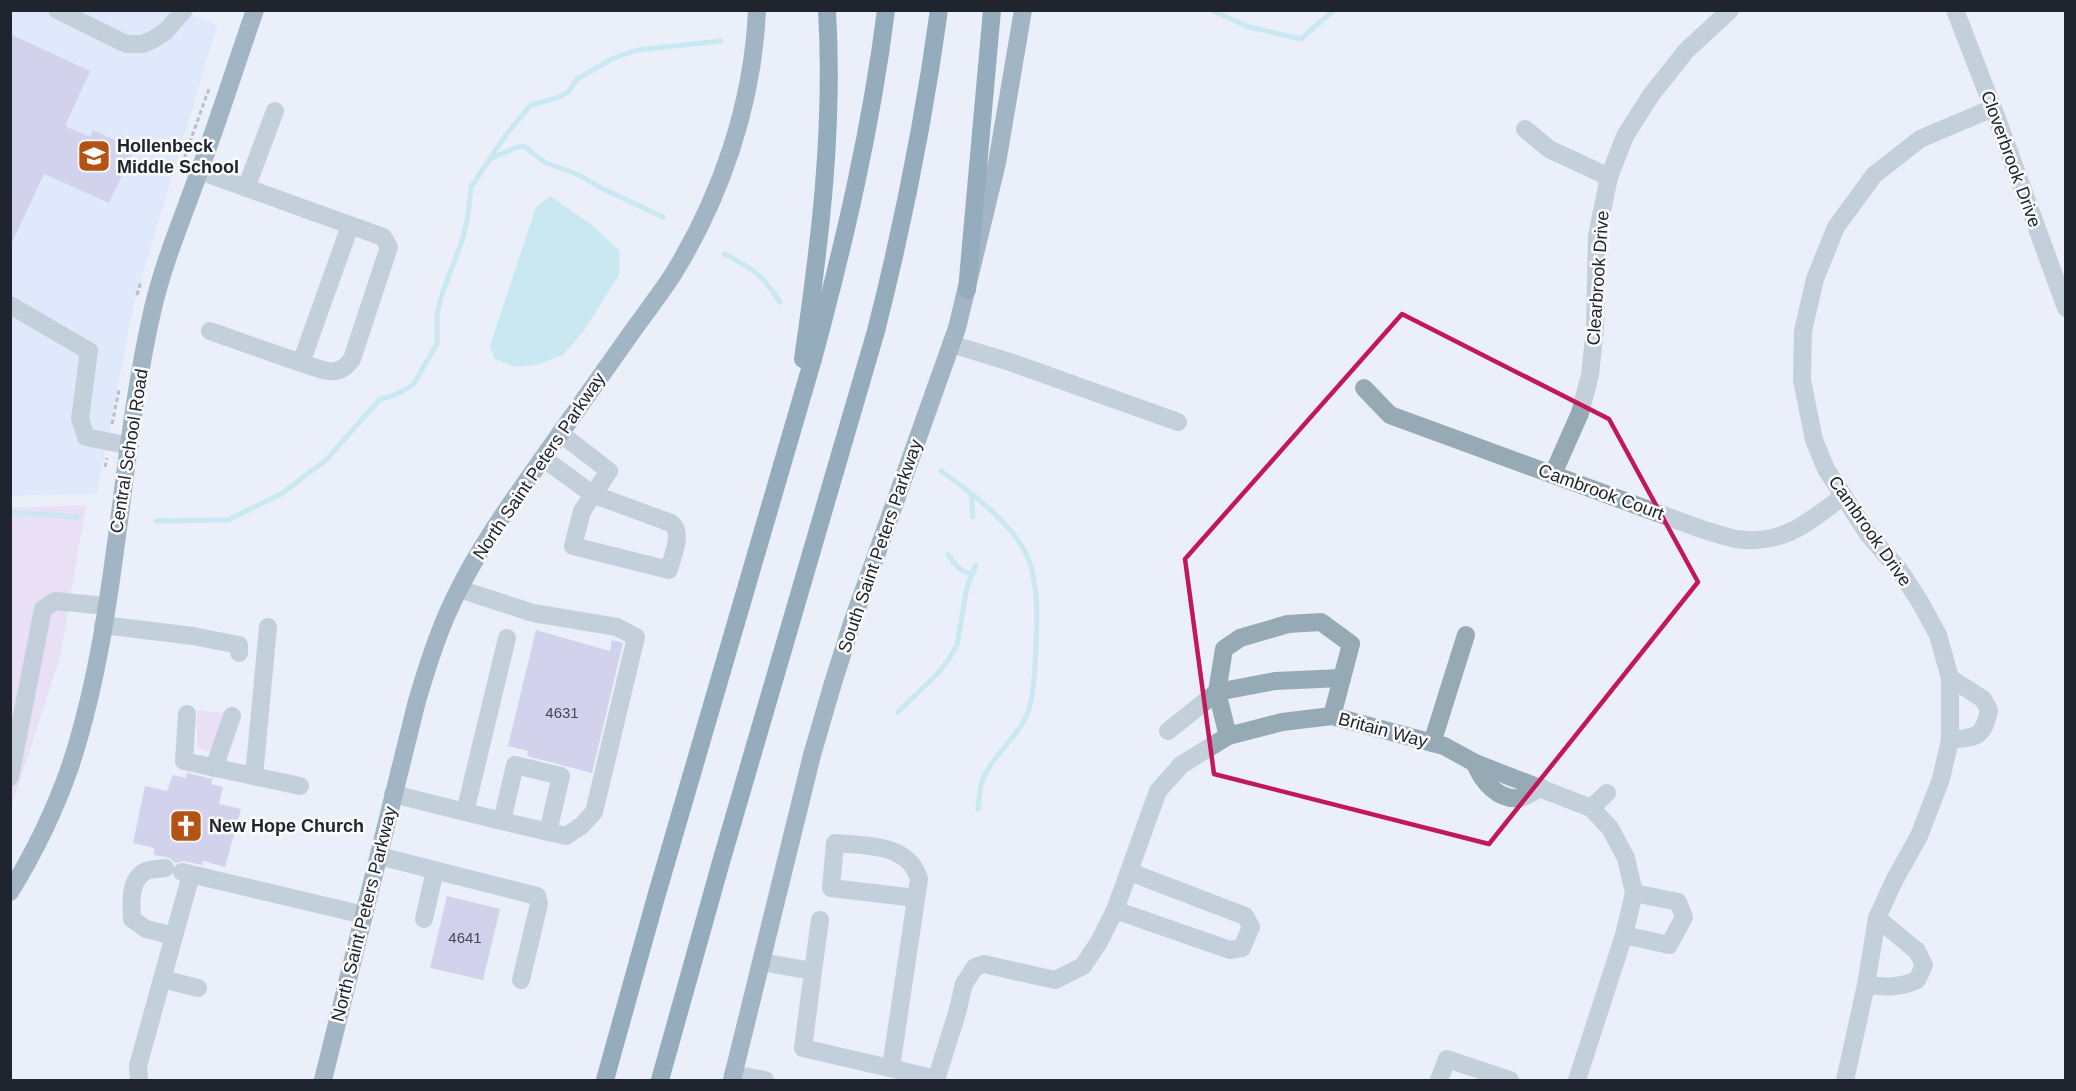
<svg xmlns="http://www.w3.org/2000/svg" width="2076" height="1091" viewBox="0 0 2076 1091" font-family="Helvetica,sans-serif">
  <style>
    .built { fill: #d5e2fd }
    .green { fill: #ebcef0 }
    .water { fill: #a3e1e9 }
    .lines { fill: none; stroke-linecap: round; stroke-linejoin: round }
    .stream { stroke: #a3e1e9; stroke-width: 5 }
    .building { fill: #b7afdc }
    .path { stroke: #7f848e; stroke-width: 3; stroke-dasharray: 4.5 3; stroke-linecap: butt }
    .minor { stroke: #96aab6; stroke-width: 18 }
    .major { stroke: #4b7085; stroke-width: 18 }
    .highway { stroke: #2f5b73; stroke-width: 18 }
    .marked { fill: none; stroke: #c2185b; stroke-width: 4.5; stroke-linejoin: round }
    .labels { text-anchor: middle; stroke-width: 5; stroke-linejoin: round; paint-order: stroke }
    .number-label { font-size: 15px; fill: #46475a }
    .poi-label { font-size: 18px; font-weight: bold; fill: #20242e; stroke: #fcfcfc; text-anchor: start }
    .street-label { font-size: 18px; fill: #20242e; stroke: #fcfcfc }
  </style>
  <rect width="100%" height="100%" fill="#eaeffa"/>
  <polygon class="built" points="10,11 184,11 217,25 133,307 97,494 11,496"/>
  <g class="green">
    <polygon points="86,505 60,657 11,808 11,508"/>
    <polygon points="197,710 224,713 215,747 208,751 202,750 197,746"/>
  </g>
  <polygon class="water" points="550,196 592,225 620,251 619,275 585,329 563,355 536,365 514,367 494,358 490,346 536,207"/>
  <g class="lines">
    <g class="stream">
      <polyline points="1211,10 1249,27 1301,39 1334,10"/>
      <polyline points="490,159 517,147 524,146 544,162 579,175 601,188 663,217"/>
      <path d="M724 254C754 269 761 274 780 302"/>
      <path d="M941 471C972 493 1021 529 1031 567 1038 591 1037 620 1036 645 1035 665 1035 689 1029 709 1021 735 994 753 983 778 980 787 979 799 978 809"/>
      <polyline points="971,493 973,517"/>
      <polyline points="10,512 77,517"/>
      <polyline points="156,521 228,520 281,494 326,460 380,399 395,395 413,385 437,344 437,315 442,294 462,241 468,216 471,187 505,136 531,105 557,98 568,92 577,79 614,58 637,50 721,41"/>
      <path d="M948 555C954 562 961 574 971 573"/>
      <polyline points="898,712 938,673 949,659 957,645 967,587 976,565"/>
    </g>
  </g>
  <g class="building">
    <polygon points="10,34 90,71 65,126 90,137 93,130 117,141 120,135 137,143 109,203 44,174 10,247"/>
    <polygon points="536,630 610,651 612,640 623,643 592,773 527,756 528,751 508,746"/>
    <polygon points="187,773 213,779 211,784 223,787 219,804 241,809 225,867 203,861 202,865 184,861 175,863 170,858 154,855 154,848 133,843 145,786 167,791 173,775 186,778"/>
    <polygon points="447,896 500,909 483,980 430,968"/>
  </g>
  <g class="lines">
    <g class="path">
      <polyline points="182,164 210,86"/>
      <polyline points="137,295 141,281"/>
      <polyline points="112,424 119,390"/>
      <polyline points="105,467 107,458"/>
    </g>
    <g class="minor">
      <polyline points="57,10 126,44 143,44 154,39 166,31 184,10"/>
      <polyline points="1955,10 1993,108 2066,308"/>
      <polyline points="1525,129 1549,149 1609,177"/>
      <path d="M200 171 383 237 389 247 352 359C337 380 322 369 301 363L350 226"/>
      <polyline points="246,188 275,111"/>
      <polyline points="10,305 89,351 80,419 86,437 130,446"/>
      <polyline points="210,331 301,363"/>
      <polyline points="951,344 1010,362 1178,422"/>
      <path d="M1364 388 1390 415 1704 530C1715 533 1726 537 1736 539 1782 546 1809 522 1842 497"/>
      <path d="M543 458 592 494 671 523C684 533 672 556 669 570L573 546 582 511 609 471 560 433"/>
      <polyline points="1553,474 1580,413 1590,375 1595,328 1597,236 1609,177 1625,136 1651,95 1686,51 1730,10"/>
      <polyline points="459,589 533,613 617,627 636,637 594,812 581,826 566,836 502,821"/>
      <polyline points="103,625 193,636 239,645 239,653"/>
      <path d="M1950 678 1983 699 1989 710C1983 738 1977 737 1950 740"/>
      <polyline points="187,714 184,761 300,786"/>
      <polyline points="1168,731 1217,692 1275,681 1342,678"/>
      <polyline points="1228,736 1217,692 1224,649 1240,638 1288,624 1321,622 1351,644 1332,716"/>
      <polyline points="1432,743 1466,635"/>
      <path d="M1475 763C1481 781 1499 801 1520 798 1527 797 1535 791 1541 787"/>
      <polyline points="214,768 232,716"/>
      <polyline points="254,776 268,627"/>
      <polyline points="10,777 43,609 55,601 106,606"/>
      <polyline points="393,794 465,812 507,638"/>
      <polyline points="1591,808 1607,793"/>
      <polyline points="465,812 502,821 515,765 561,776 548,832"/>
      <polyline points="379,856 537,896 539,904 521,980"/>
      <polyline points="182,872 364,915"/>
      <polyline points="1115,910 1230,950 1242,948 1251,927 1245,916 1130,872"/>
      <polyline points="424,919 435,870"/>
      <polyline points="1624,935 1669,945 1684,917 1678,902 1634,893"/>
      <polyline points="174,936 191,875"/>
      <polyline points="761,962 813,971 803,1048 937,1079"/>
      <polyline points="813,971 820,920"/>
      <polyline points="162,979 198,988"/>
      <path d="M1866 985C1885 987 1900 988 1917 980L1924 965 1917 951 1877 918"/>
      <path d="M891 1067 919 879C909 843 865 846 835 843L831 888 916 898"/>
      <polyline points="733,1074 765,1080"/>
      <path d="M139 1080 138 1066 174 936 146 929 132 919C131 904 129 879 146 871 151 869 159 869 165 868"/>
      <polyline points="936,1080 957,1013 964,984 975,967 984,964 1055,980 1083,966 1099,942 1115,910 1158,791 1181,765 1228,736 1282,722 1332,716 1444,746 1475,763 1591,808 1610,828 1626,858 1634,893 1624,935 1577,1080"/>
      <polyline points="1439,1080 1447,1059 1510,1080"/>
      <polyline points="1845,1080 1866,985 1877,918 1895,879 1919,836 1941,779 1950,740 1950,678 1938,635 1920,602 1900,571 1868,534 1826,469 1814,440 1802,380 1803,331 1815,279 1836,227 1874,175 1920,139 1993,108"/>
    </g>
    <g class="major">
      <path d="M10 892C34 853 55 810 70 767 119 619 118 459 153 308 164 261 183 217 199 172 219 119 236 64 255 10"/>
      <path d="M323 1080 417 701C428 664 440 626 458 591 479 549 506 510 533 472 563 430 592 388 622 346 638 323 656 300 672 276 721 197 753 104 757 10"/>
      <polyline points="732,1080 812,755 833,683 852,623 957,328 997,163 1023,10"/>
    </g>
    <g class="highway">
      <polyline points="967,290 992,10"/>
      <path d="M803 359C820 242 834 129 827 10"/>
      <path d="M605 1080 656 897 813 359C844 244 871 129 886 10"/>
      <path d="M660 1080 721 862 876 331C903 225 924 119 939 10"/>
    </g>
  </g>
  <path d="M0 0H2076V1091H0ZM1402 314 1609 419 1698 582 1489 844 1214 774 1185 559Z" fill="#eaeffa" fill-opacity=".55" fill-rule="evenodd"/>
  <path class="marked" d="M1402 314 1609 419 1698 582 1489 844 1214 774 1185 559Z"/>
  <defs>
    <symbol id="school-square" viewBox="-11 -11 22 22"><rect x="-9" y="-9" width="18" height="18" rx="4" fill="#b45313" stroke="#fcfcfc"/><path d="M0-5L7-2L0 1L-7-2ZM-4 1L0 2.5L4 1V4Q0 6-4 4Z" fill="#fff"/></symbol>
    <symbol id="church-square" viewBox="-11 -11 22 22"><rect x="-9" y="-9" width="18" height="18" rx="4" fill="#b45313" stroke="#fcfcfc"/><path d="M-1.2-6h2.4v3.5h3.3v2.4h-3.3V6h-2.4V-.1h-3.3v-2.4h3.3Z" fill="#fff"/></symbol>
  </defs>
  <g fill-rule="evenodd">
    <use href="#school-square" x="75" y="137" width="38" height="38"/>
    <use href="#church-square" x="167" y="807" width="38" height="38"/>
  </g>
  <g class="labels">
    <g class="number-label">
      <text x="562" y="718">4631</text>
      <text x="465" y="943">4641</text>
    </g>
    <g class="poi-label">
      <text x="117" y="152">Hollenbeck<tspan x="117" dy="21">Middle School</tspan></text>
      <text x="209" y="832">New Hope Church</text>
    </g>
    <g class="street-label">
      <text transform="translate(2011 159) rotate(70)" y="6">Cloverbrook Drive</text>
      <text transform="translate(1598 278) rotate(-86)" y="6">Clearbrook Drive</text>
      <text transform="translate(129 451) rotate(-81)" y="6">Central School Road</text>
      <text transform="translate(539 466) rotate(-56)" y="6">North Saint Peters Parkway</text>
      <text transform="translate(1601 492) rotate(20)" y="6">Cambrook Court</text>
      <text transform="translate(1870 531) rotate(55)" y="6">Cambrook Drive</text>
      <text transform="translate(880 546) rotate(-71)" y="6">South Saint Peters Parkway</text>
      <text transform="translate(1383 730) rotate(15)" y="6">Britain Way</text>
      <text transform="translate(364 914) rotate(-76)" y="6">North Saint Peters Parkway</text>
    </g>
  </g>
  <rect width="2076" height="1091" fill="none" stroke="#20242e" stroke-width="24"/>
</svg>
